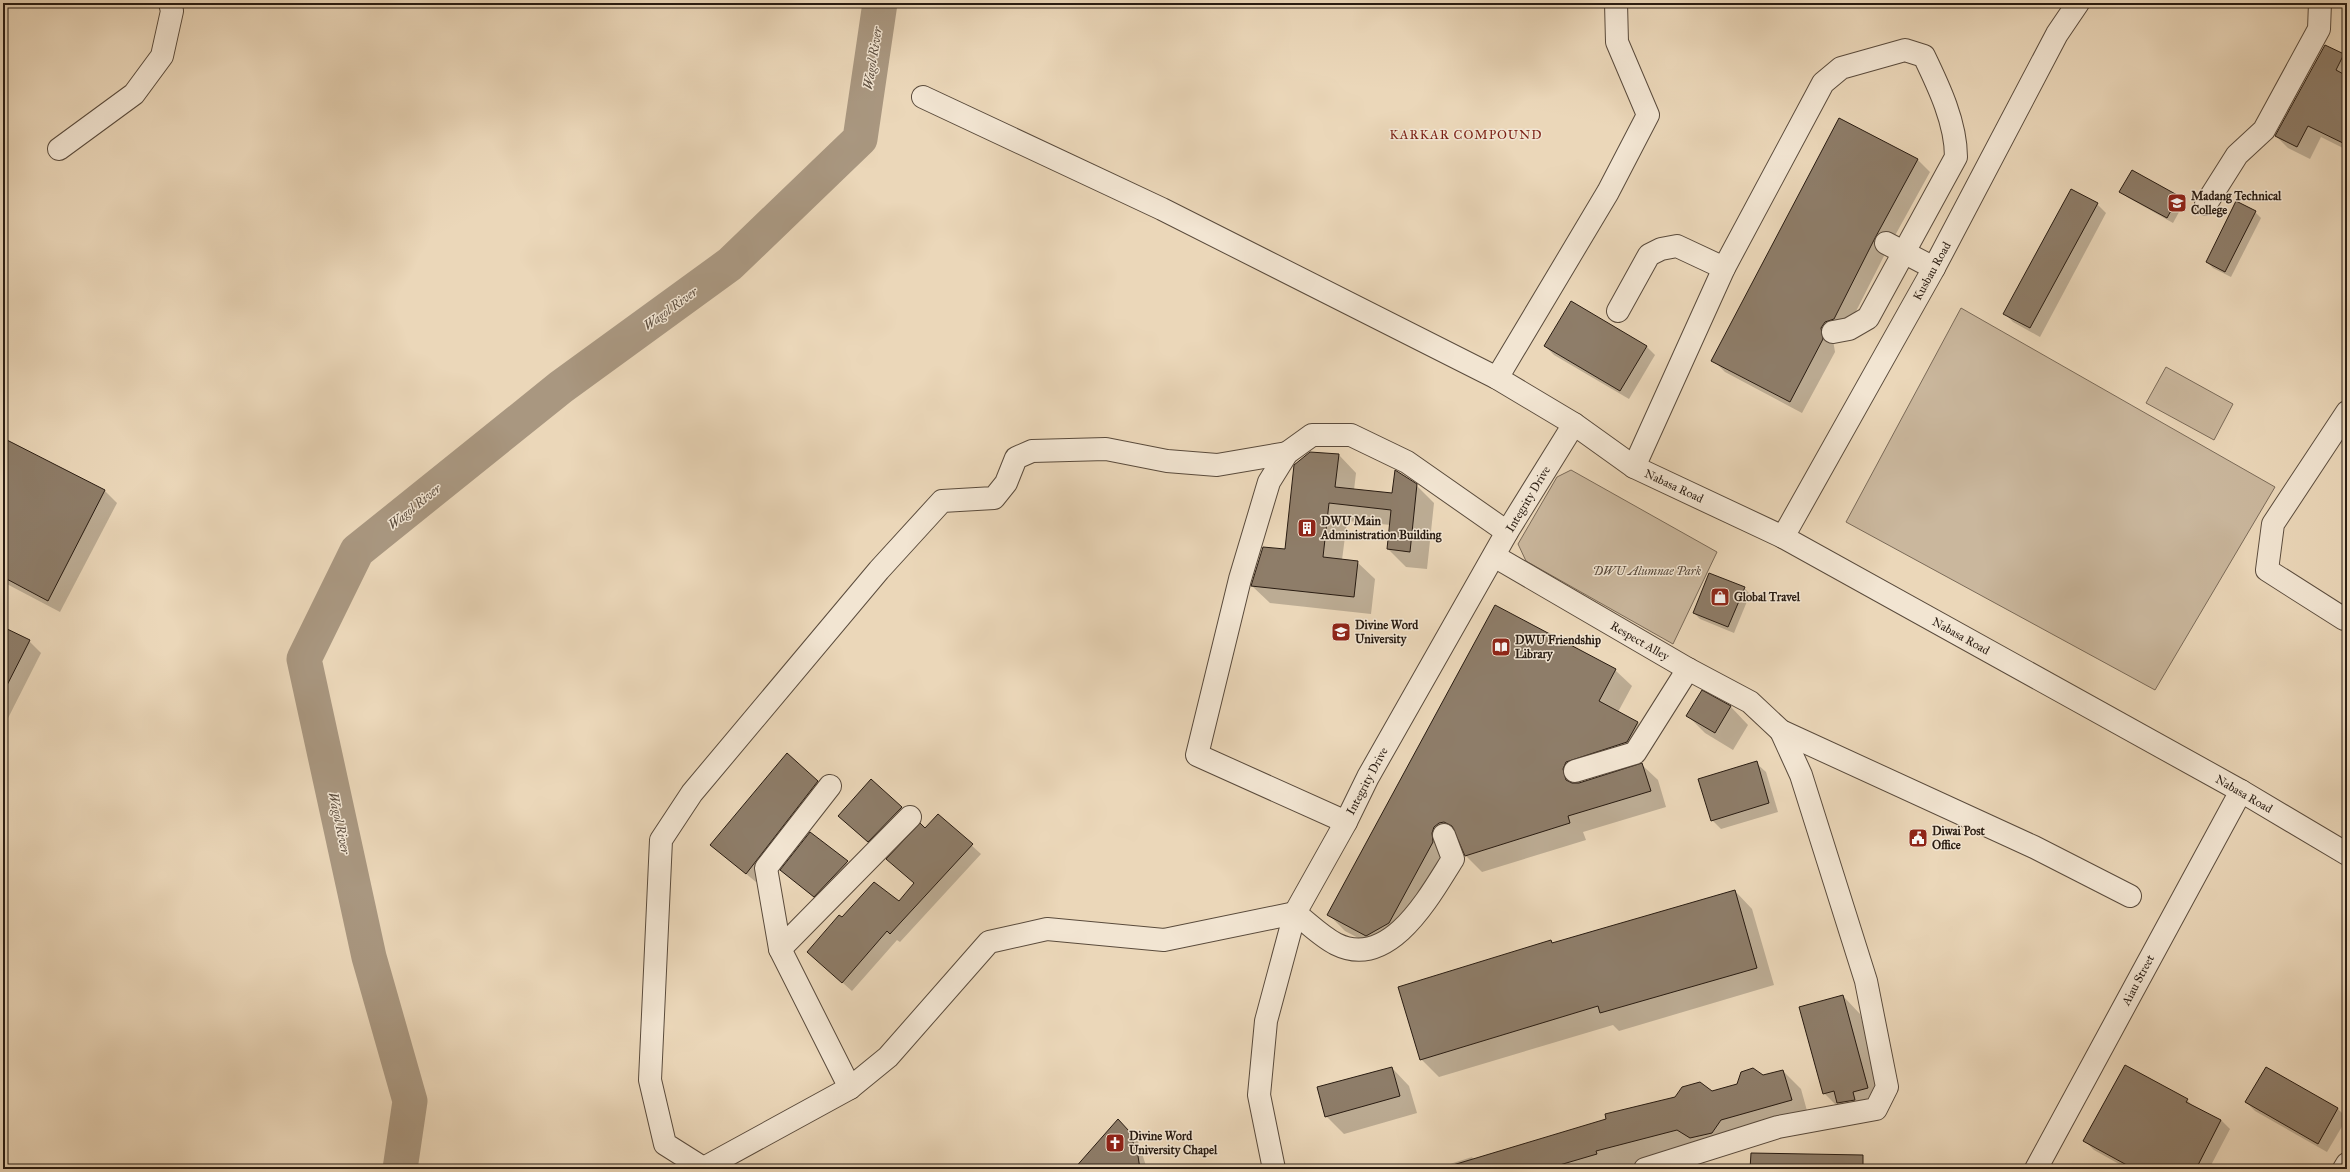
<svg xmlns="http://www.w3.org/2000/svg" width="2350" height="1172" viewBox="0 0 2350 1172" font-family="'IM FELL Great Primer',serif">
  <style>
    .green { fill: #cab79d; stroke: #7a6a58 }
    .shadow { fill: #0003 }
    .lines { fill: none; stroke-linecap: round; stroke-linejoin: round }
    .river { stroke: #a99780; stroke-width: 35 }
    .building { fill: #8e7d69; stroke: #291c12 }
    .minor-casing { stroke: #5a4b3c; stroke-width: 24 }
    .minor { stroke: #f2e5d2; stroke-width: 22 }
    .labels { text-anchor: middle; stroke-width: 3; stroke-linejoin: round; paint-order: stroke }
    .poi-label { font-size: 12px; font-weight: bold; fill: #291c12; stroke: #f2e5d2; text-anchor: start }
    .street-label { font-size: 12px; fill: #291c12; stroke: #f2e5d2 }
    .park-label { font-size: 12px; font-style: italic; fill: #594a3c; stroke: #f2e5d2 }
    .water-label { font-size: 13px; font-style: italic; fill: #5c4d3e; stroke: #f2e5d2 }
    .neighbourhood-label { font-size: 13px; letter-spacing: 1px; fill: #7a1f14; stroke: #f2e5d2 }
  </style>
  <rect width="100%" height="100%" fill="#ebd7b9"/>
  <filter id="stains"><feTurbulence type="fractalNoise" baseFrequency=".005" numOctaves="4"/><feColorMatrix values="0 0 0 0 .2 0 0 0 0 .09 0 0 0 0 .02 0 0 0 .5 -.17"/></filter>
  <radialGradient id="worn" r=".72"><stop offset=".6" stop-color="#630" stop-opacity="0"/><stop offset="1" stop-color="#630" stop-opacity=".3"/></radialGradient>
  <g class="green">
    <polygon points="1961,308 2275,487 2155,690 1846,522"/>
    <polygon points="2166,367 2233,404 2214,440 2146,403"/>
    <polygon points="1571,470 1717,552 1673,644 1526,561 1518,544 1557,477"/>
  </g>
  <g class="shadow">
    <polygon points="2325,46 2347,59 2347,150 2321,137 2310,159 2288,148 2276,136"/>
    <polygon points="1840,119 1918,160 1930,172 1887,250 1846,331 1833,340 1835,352 1802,413 1725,372 1713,360"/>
    <polygon points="2071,190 2097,204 2106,213 2040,337 2013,322 2004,313"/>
    <polygon points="2121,191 2178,197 2184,203 2173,223 2127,197"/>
    <polygon points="2255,212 2261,218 2231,277 2213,268 2207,262"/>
    <polygon points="1545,346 1646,346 1655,355 1629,399 1554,355"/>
    <polygon points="3,439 105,491 117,503 60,612 3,582"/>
    <polygon points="1311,453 1339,455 1356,473 1354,490 1393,494 1416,485 1434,503 1427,569 1406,567 1388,549 1391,525 1347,521 1342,560 1357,562 1375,579 1371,614 1270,603 1252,586 1286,550 1295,466"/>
    <polygon points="1744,588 1750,594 1734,633 1700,619 1694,613"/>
    <polygon points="3,628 29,641 41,653 3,728"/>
    <polygon points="1615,670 1632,686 1618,712 1637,722 1654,739 1582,778 1579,784 1641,764 1658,780 1666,807 1583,832 1586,840 1482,872 1466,856 1459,838 1456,839 1383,951 1345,931 1329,915"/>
    <polygon points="1702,692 1731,707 1748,725 1733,750 1705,733 1688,716"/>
    <polygon points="1756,763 1766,772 1778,812 1721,829 1712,820"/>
    <polygon points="818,781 827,790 756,882 711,845"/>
    <polygon points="871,781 911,817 877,851 839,816"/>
    <polygon points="938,815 981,854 900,942 897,940 852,991 808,952 842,919 899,903 915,884 897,868"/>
    <polygon points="810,833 856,871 823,905 781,870"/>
    <polygon points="1735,891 1752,909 1774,985 1619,1031 1613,1025 1439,1077 1421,1059 1553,944"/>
    <polygon points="1843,996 1860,1014 1885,1105 1842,1111 1824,1093"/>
    <polygon points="1392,1068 1409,1086 1417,1113 1344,1134 1326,1116"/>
    <polygon points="2266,1068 2338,1109 2347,1118 2327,1152 2255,1111 2246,1102"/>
    <polygon points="1783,1071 1801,1089 1809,1118 1613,1169 1434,1169 1472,1157 1474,1160"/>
    <polygon points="2187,1100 2194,1107 2221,1120 2230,1129 2209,1169 2128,1169 2094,1150 2085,1141"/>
    <polygon points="1127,1130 1138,1141 1147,1169 1076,1169"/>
  </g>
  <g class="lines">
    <polyline class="river" points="400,1169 410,1101 369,957 304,659 357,551 561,387 730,264 860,139 880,3"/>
  </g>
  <g class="building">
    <polygon points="2325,45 2344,54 2336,70 2347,76 2347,145 2308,126 2297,147 2275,136"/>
    <polygon points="1839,118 1918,159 1875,238 1834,319 1825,322 1821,328 1823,339 1790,402 1711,361"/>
    <polygon points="2132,170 2179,196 2167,218 2119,192"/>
    <polygon points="2071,189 2098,203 2030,328 2003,314"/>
    <polygon points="2236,201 2256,211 2225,272 2206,262"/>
    <polygon points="1571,301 1647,346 1620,391 1544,346"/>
    <polygon points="3,438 105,490 48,601 3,577"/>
    <polygon points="1310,452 1339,454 1335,487 1392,493 1395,470 1417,484 1410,552 1387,549 1391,510 1329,503 1323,557 1358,561 1354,597 1251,586 1263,547 1285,549 1294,465"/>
    <polygon points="1709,573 1745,587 1728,627 1693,613"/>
    <polygon points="1495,605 1616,669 1599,701 1638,722 1627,742 1566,762 1563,769 1566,780 1572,783 1579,783 1642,763 1651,791 1568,816 1570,823 1465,856 1452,826 1444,822 1439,823 1434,827 1432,833 1433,842 1389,923 1366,936 1327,915"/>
    <polygon points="3,627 30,640 3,693"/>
    <polygon points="1702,690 1731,706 1715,733 1686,716"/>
    <polygon points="787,753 818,781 746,874 710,845"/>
    <polygon points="1757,761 1769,803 1711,821 1698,779"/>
    <polygon points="871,779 902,807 868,842 838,816"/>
    <polygon points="938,814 973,844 890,934 887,931 842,983 807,952 839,915 842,917 874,882 899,901 914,883 886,859 920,823 925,828"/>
    <polygon points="810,832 848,861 814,897 780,870"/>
    <polygon points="1735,890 1757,968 1600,1013 1598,1006 1420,1060 1398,987 1551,940 1552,943"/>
    <polygon points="1843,995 1868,1088 1853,1092 1855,1100 1837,1103 1834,1091 1823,1094 1799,1007"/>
    <polygon points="2125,1065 2188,1099 2186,1102 2221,1120 2196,1169 2134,1169 2083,1141"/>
    <polygon points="1392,1067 1400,1096 1325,1117 1317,1087"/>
    <polygon points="2266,1067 2338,1108 2318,1144 2245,1102"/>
    <polygon points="1753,1068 1763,1075 1783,1070 1792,1100 1721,1120 1712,1133 1690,1138 1677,1130 1596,1151 1597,1154 1546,1169 1454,1169 1453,1165 1606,1119 1605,1114 1675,1097 1682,1087 1700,1082 1712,1091 1737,1084 1741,1072"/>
    <polygon points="1118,1119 1129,1131 1138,1156 1140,1169 1074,1169"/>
    <polygon points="1751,1153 1863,1155 1863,1169 1750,1169"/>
  </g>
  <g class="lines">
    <defs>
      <g id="minor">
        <polyline points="923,97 1162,209 1497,378 1574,424 1634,467 1783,537 2241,791 2347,854"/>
        <polyline points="59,149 134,94 162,56 172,11 170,3"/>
        <polyline points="2206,204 2237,155 2264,130 2319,29 2320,3"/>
        <polyline points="1886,243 1934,268"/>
        <polyline points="1618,311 1649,255 1661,249 1677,246 1724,268"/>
        <polyline points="1497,378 1608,192 1648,115 1617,42 1616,3"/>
        <path d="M1634 467 1724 268 1823 83 1841 68 1905 50 1924 56C1939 87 1956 123 1956 157L1868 318 1849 329 1833 332"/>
        <polyline points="1783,537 1934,268 2057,34 2078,3"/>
        <polyline points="1494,556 1688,669 1750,702 1781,731 2034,847 2130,896"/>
        <polyline points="2344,619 2267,570 2273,524 2347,412"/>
        <polyline points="1575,771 1635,753 1688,669"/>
        <polyline points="830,786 766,868 780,949 850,1088"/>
        <polyline points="1346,822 1197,755 1240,579 1269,482 1287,453 1312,435 1351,435 1407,462 1507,532"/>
        <polyline points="780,949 910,817"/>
        <polyline points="703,1168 665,1144 650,1080 661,840 692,793 879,570 942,501 994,498 1006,483 1016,458 1032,451 1106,449 1167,461 1217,465 1287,453"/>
        <path d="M702 1169 850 1088 888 1057 989 942 1047 929 1164 940 1295 913C1308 923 1322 937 1336 944 1390 971 1430 895 1453 859L1444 835"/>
        <polyline points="1274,1169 1259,1095 1266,1021 1295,913 1346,822 1368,777 1507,532 1574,424"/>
        <polyline points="1645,1169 1778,1127 1876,1109 1887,1087 1866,981 1801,775 1781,731"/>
        <polyline points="2036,1169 2241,791"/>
        <polyline points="2344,1169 2347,1164"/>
      </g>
    </defs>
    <use href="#minor" class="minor-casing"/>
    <use href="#minor" class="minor"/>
  </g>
  <defs>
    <symbol id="university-square" viewBox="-11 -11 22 22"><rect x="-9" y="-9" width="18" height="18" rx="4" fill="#8f2418" stroke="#f2e5d2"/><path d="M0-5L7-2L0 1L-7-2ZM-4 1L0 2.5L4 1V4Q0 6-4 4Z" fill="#fff"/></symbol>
    <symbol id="building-square" viewBox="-11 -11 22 22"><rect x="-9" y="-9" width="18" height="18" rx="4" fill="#8f2418" stroke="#f2e5d2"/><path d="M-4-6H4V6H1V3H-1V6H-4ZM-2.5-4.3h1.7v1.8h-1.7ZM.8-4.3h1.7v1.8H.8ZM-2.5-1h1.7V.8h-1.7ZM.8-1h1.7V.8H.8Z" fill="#fff"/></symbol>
    <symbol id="shop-square" viewBox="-11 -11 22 22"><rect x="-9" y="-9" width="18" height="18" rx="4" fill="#8f2418" stroke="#f2e5d2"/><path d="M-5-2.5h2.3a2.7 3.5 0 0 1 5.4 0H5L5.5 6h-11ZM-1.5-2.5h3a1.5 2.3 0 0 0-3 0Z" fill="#fff"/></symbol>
    <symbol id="library-square" viewBox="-11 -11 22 22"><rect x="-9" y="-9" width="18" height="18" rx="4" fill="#8f2418" stroke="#f2e5d2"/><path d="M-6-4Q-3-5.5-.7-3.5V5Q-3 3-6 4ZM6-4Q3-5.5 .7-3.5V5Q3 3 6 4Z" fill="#fff"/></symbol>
    <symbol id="civic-square" viewBox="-11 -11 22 22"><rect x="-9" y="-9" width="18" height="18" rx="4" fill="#8f2418" stroke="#f2e5d2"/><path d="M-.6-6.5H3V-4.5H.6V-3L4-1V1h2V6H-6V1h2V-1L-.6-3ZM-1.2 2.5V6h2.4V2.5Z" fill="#fff"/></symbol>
    <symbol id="church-square" viewBox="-11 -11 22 22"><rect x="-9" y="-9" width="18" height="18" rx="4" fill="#8f2418" stroke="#f2e5d2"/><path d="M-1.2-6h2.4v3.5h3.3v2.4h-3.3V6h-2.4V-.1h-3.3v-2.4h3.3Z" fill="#fff"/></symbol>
  </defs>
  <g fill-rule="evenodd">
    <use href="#university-square" x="2166" y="192" width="22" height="22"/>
    <use href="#building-square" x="1296" y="517" width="22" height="22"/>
    <use href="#shop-square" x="1709" y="586" width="22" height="22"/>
    <use href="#university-square" x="1330" y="621" width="22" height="22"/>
    <use href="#library-square" x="1490" y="636" width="22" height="22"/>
    <use href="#civic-square" x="1907" y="827" width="22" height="22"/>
    <use href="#church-square" x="1104" y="1132" width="22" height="22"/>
  </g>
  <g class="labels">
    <g class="poi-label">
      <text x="2191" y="200">Madang Technical<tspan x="2191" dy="14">College</tspan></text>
      <text x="1321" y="525">DWU Main<tspan x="1321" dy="14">Administration Building</tspan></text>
      <text x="1734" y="601">Global Travel</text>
      <text x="1355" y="629">Divine Word<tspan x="1355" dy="14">University</tspan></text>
      <text x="1515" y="644">DWU Friendship<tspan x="1515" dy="14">Library</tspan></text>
      <text x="1932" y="835">Diwai Post<tspan x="1932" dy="14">Office</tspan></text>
      <text x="1129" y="1140">Divine Word<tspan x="1129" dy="14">University Chapel</tspan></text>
    </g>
    <g class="street-label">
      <text transform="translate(1932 271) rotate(-61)" y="4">Kusbau Road</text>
      <text transform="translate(1674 486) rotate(25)" y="4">Nabasa Road</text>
      <text transform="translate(1528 499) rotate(-59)" y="4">Integrity Drive</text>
      <text transform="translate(1961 636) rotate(29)" y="4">Nabasa Road</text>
      <text transform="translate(1640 641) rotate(30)" y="4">Respect Alley</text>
      <text transform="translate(1367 781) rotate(-62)" y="4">Integrity Drive</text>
      <text transform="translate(2244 794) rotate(30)" y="4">Nabasa Road</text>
      <text transform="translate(2138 980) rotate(-62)" y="4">Aiau Street</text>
    </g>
    <g class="park-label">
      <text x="1647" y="575">DWU Alumnae Park</text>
    </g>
    <g class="water-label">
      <text transform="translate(872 58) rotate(-81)" y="5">Wagol River</text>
      <text transform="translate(670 308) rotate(-36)" y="5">Wagol River</text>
      <text transform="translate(414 506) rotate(-39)" y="5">Wagol River</text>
      <text transform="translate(340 823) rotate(78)" y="5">Wagol River</text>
    </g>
    <g class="neighbourhood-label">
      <text x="1466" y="139">KARKAR COMPOUND</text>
    </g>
  </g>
  <rect width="2350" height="1172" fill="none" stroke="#ebd7b9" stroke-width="16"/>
  <rect x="4" y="4" width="2342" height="1164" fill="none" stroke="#291c12" stroke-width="2"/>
  <rect x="8" y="8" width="2334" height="1156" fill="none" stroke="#291c12"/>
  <rect width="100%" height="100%" filter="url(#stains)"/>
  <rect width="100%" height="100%" fill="url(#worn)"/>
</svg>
